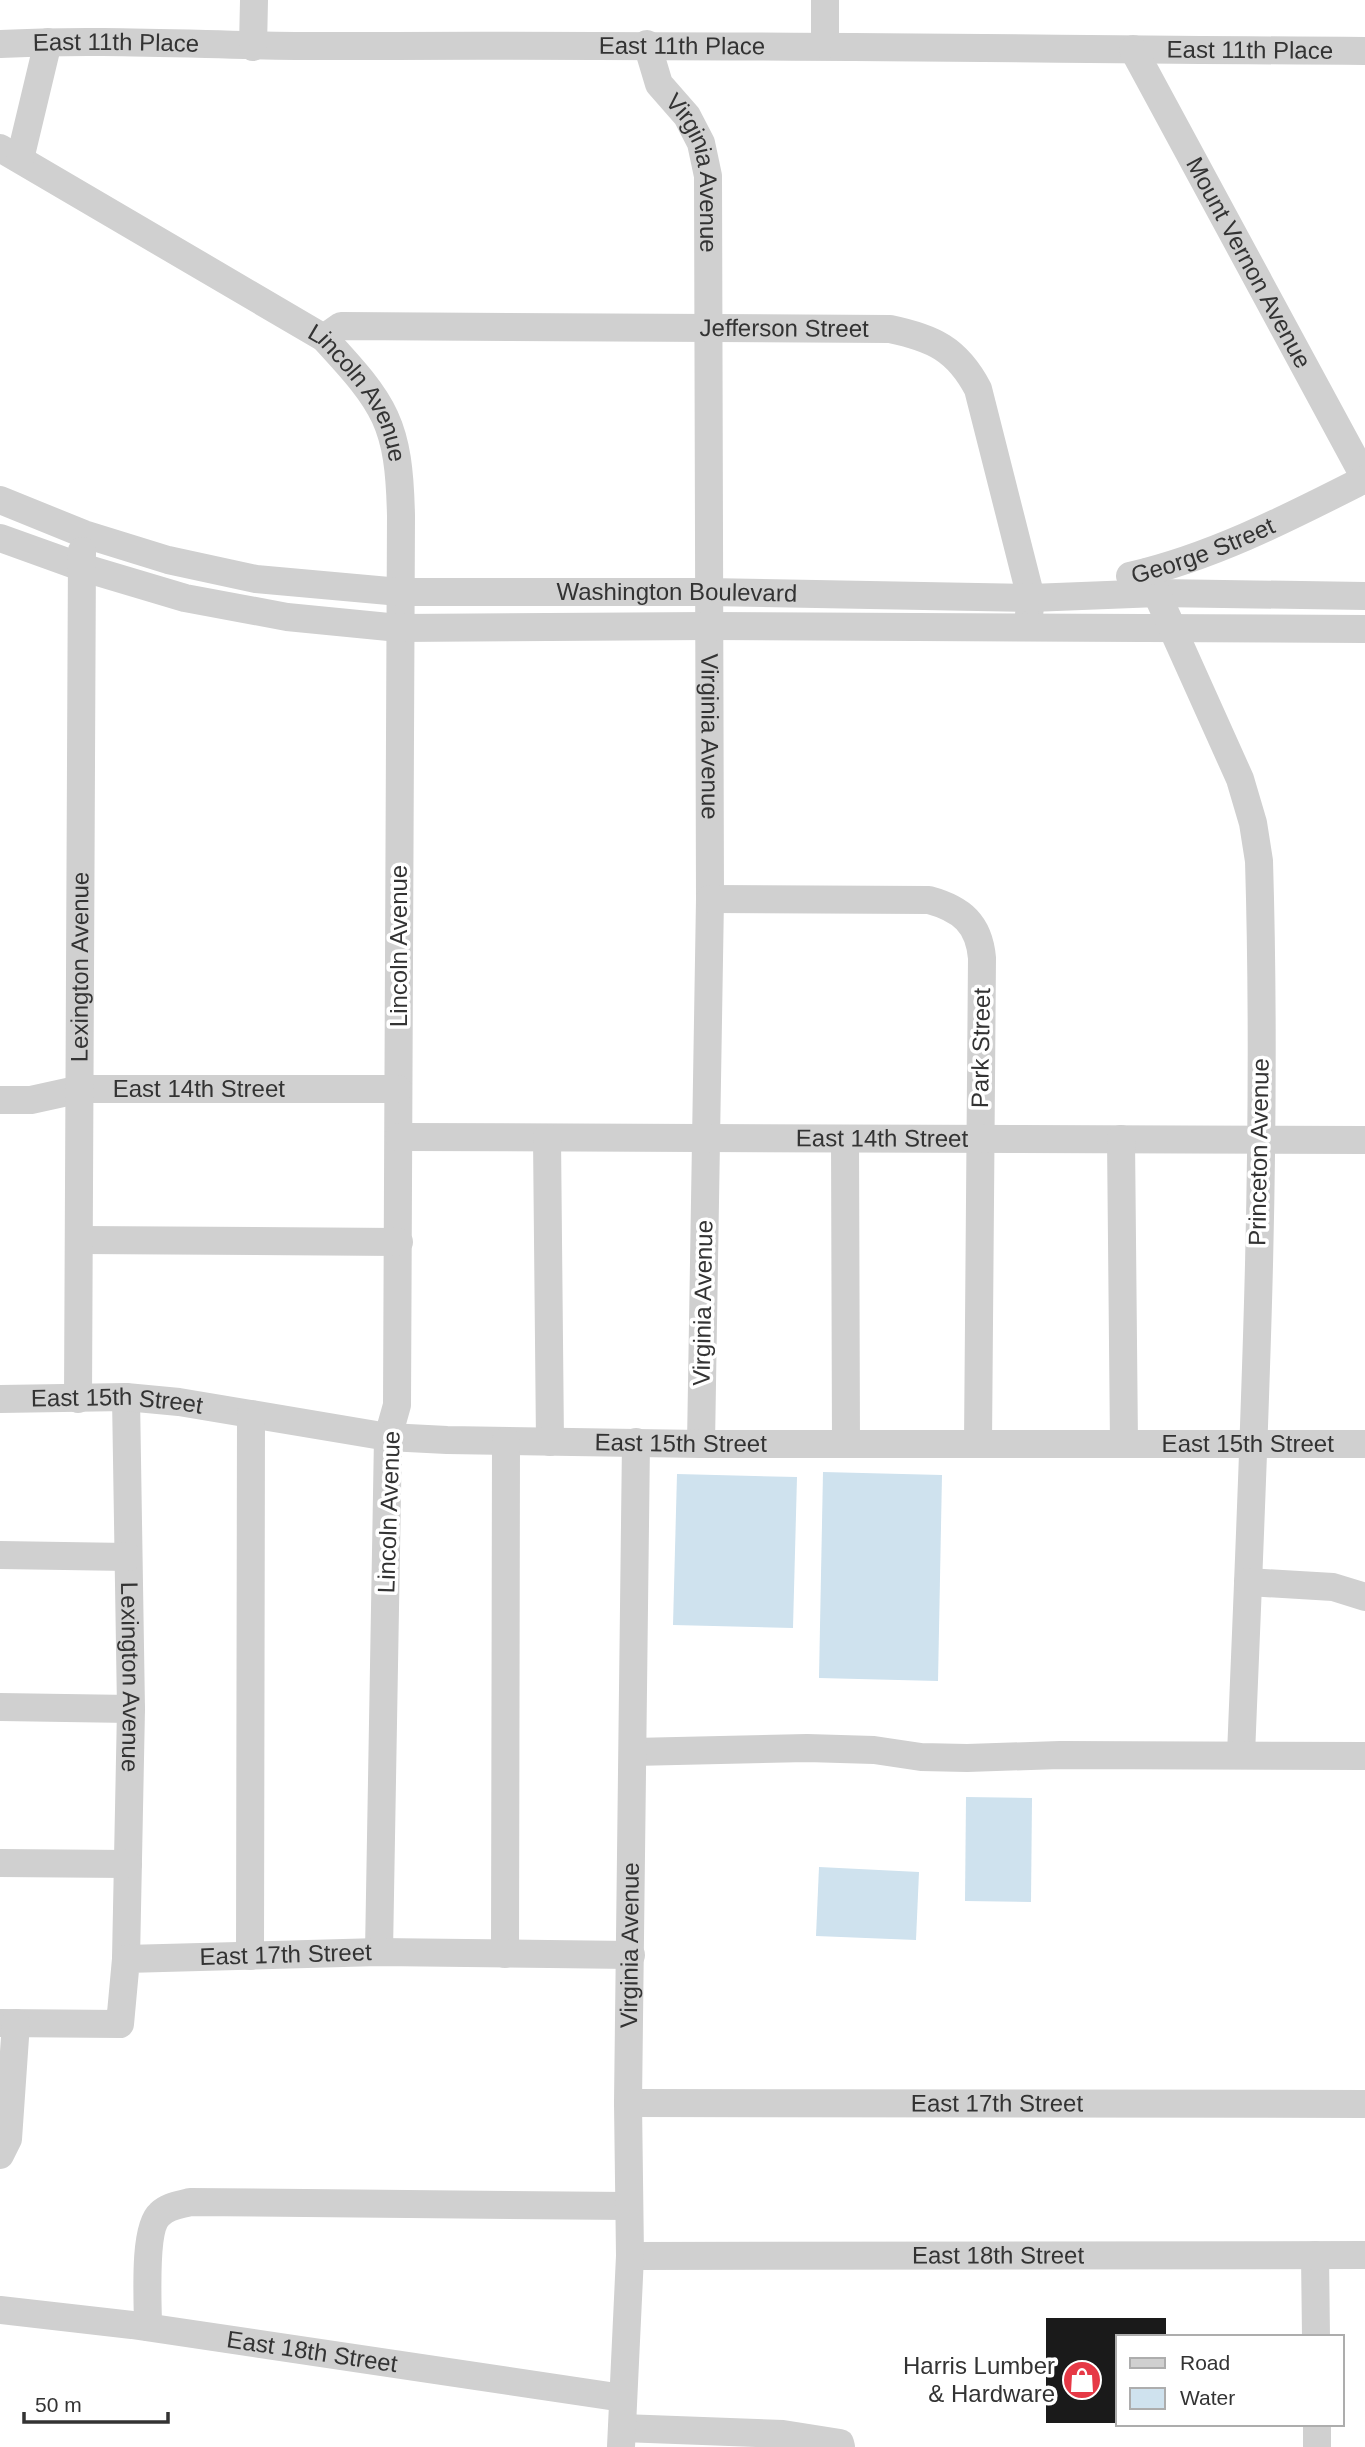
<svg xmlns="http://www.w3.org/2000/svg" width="1365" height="2447" viewBox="0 0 1365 2447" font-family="Arial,sans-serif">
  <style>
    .water { fill: #cfe2ee }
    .building { fill: #1a1a1a }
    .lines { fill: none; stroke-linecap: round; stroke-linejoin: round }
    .minor { stroke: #d0d0d0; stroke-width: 28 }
    .labels { text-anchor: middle; stroke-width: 7; stroke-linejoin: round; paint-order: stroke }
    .street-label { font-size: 24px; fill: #333; stroke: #fff }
    .poi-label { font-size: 24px; fill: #333; stroke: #fff; text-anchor: end }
  </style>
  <rect width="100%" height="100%" fill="#fff"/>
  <g class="water">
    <polygon points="823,1472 942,1475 938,1681 819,1678"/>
    <polygon points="677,1474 797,1477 793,1628 673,1625"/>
    <polygon points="966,1797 1032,1798 1031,1902 965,1901"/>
    <polygon points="819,1867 919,1872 916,1940 816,1936"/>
  </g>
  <polygon class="building" points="1046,2318 1166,2318 1166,2337 1118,2337 1118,2423 1046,2423"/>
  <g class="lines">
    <g class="minor">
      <path id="s1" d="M0 44C114 38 229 47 343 46 684 44 1024 49 1365 51"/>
      <path id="s2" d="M647 44 659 84 687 116 701 143 708 176 710 899 701 1444"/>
      <polyline points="825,45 825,0"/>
      <polyline points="253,47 254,0"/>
      <path id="s3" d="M1133 49 1365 478"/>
      <path id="s4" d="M0 148 324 338C386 405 399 423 401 516L397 1405 388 1437 379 1952"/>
      <polyline points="20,159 48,42"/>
      <path id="s5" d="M324 338 341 326 890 329C933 338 957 349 978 389L1031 598 1029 615"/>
      <path id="s6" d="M0 500 84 534 168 560 256 579 400 592H708L1031 598 1158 593 1365 596"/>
      <polyline points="0,538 81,567 185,598 287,617 399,628 708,626 1365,629"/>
      <path d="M1147 572 1240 779 1253 823 1259 861C1268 1159 1253 1457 1241 1755"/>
      <path id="s7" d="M1130 576C1213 557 1290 517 1365 479"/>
      <path d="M710 899 929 900C962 909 979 924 982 958L978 1444"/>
      <path id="s8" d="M0 1100H31L81 1089H398"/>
      <path id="s9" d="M399 1137 1365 1140"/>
      <polyline points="547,1138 550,1442"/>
      <polyline points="845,1139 846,1444"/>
      <polyline points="1121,1139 1124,1444"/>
      <polyline points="80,1240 399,1242"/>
      <path id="s10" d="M126 1397 131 1709 126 1959"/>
      <path id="s11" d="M0 1399 126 1397 179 1402 388 1437 447 1440 701 1444H1365"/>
      <path id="s12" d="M78 1399 82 551"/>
      <polyline points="0,1555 128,1557"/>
      <polyline points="1248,1582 1333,1587 1365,1597"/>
      <polyline points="0,1707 131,1709"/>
      <polyline points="633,1752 807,1748 874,1750 921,1757 967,1758 1060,1755 1365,1756"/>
      <polyline points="0,1863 128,1864"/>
      <polyline points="505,1954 506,1441"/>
      <polyline points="250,1956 251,1414"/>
      <path id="s13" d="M0 2023 120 2024 126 1959 379 1952 631 1955"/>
      <path id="s14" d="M628 2103 1365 2104"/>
      <polyline points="0,2155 8,2139 16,2023"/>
      <polyline points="1315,2255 1316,2337"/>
      <path id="s15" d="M630 2256 1365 2255"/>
      <path id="s16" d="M0 2310 132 2325 623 2398"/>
      <path d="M148 2327C148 2304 143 2228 160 2214 168 2206 180 2205 190 2202L629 2206"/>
      <polyline points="1317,2424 1317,2447"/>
      <polyline points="622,2428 783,2434 840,2443 841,2447"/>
      <path id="s17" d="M621 2447 630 2256 628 2103 636 1442"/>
    </g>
  </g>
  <defs>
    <symbol id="shop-disc" viewBox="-11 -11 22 22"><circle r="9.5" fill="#e63946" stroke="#fff"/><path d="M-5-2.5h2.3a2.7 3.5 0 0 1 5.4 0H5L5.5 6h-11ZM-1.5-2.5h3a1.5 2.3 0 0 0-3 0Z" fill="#fff"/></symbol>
  </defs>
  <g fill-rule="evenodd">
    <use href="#shop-disc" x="1060" y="2358" width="44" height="44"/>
  </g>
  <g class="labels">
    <g class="street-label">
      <text dy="8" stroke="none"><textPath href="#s1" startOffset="116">East 11th Place</textPath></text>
      <text dy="8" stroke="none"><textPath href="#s1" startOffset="682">East 11th Place</textPath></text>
      <text dy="8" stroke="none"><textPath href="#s1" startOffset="1250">East 11th Place</textPath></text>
      <text dy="8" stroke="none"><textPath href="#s2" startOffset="142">Virginia Avenue</textPath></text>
      <text dy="8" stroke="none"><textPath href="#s3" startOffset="243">Mount Vernon Avenue</textPath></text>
      <text dy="8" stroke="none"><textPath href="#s5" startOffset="464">Jefferson Street</textPath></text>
      <text dy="8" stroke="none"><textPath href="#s4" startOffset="441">Lincoln Avenue</textPath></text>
      <text dy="8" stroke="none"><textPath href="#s7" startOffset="77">George Street</textPath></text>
      <text dy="8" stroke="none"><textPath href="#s6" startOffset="690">Washington Boulevard</textPath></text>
      <text dy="8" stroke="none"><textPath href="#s2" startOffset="709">Virginia Avenue</textPath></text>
      <text transform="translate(399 946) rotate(-90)" y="8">Lincoln Avenue</text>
      <text dy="8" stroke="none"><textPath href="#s12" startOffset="432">Lexington Avenue</textPath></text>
      <text transform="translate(981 1048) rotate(-89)" y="8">Park Street</text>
      <text dy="8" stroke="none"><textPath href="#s8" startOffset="200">East 14th Street</textPath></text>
      <text dy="8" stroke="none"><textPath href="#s9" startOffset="483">East 14th Street</textPath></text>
      <text transform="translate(1259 1152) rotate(-89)" y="8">Princeton Avenue</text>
      <text transform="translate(703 1303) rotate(-89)" y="8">Virginia Avenue</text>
      <text dy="8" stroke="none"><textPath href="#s11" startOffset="117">East 15th Street</textPath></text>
      <text dy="8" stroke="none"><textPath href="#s11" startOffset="684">East 15th Street</textPath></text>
      <text dy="8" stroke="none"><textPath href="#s11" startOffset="1251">East 15th Street</textPath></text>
      <text transform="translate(389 1512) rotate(-88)" y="8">Lincoln Avenue</text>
      <text dy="8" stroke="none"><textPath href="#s10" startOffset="280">Lexington Avenue</textPath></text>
      <text dy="8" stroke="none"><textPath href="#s17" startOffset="502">Virginia Avenue</textPath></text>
      <text dy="8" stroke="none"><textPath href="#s13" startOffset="345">East 17th Street</textPath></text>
      <text dy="8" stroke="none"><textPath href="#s14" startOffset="369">East 17th Street</textPath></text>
      <text dy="8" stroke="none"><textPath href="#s15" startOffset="368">East 18th Street</textPath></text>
      <text dy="8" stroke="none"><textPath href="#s16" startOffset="315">East 18th Street</textPath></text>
    </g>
    <g class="poi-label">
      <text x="1055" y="2374">Harris Lumber<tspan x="1055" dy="28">&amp; Hardware</tspan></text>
    </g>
  </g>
  <rect x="1116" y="2335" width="228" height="91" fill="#ffffff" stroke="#adadad" stroke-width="2"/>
  <rect x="1130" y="2358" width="35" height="10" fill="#d0d0d0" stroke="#adadad" stroke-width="2"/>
  <text x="1180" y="2370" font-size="21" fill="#333333">Road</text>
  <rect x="1130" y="2388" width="35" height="21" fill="#cfe2ee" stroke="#adadad" stroke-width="2"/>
  <text x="1180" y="2405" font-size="21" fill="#333333">Water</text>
  <path d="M24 2412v10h144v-10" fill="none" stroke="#333333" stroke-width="3.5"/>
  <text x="35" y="2412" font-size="21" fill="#333333" stroke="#ffffff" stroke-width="5" paint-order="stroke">50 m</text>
</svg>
